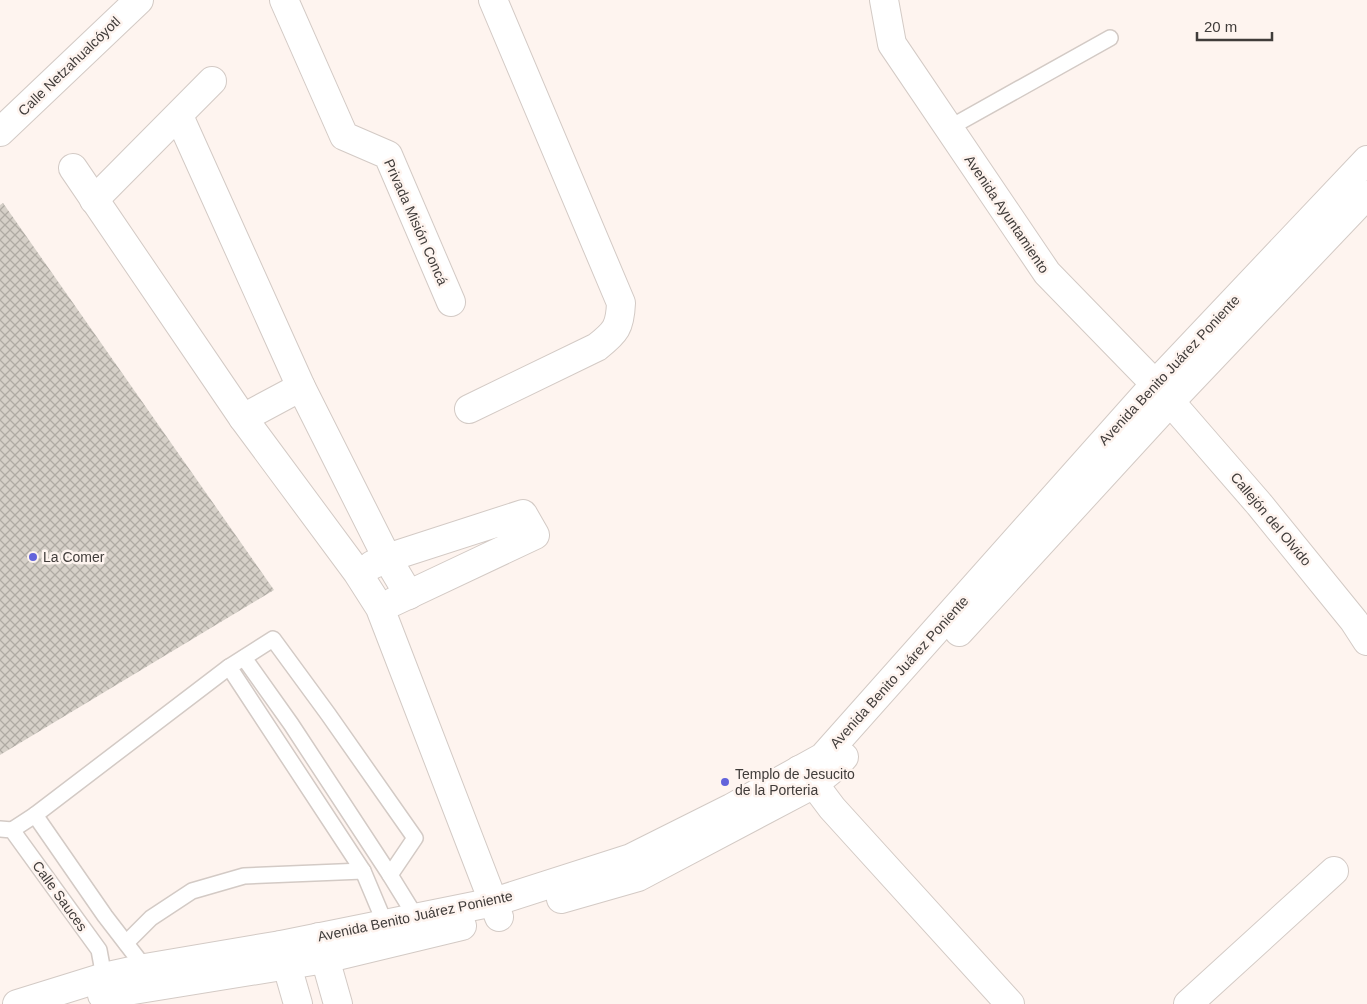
<svg xmlns="http://www.w3.org/2000/svg" width="1367" height="1004" viewBox="0 0 1367 1004" font-family="Arial,sans-serif">
  <style>
    .building { fill: url(#building-cross-hatch) }
    .lines { fill: none; stroke-linecap: round; stroke-linejoin: round }
    .service-casing { stroke: #d3cac5; stroke-width: 18 }
    .minor-casing { stroke: #d3cac5; stroke-width: 30 }
    .secondary-casing { stroke: #d3cac5; stroke-width: 30 }
    .service { stroke: #fff; stroke-width: 15 }
    .minor { stroke: #fff; stroke-width: 28 }
    .secondary { stroke: #fff; stroke-width: 28 }
    .poi-dot { fill: #6263db; stroke: #fef4ef; stroke-width: 2 }
    .labels { text-anchor: middle; stroke-width: 5; stroke-linejoin: round; paint-order: stroke }
    .street-label { font-size: 14px; fill: #403c3a; stroke: #fef4ef }
    .poi-label { font-size: 14px; fill: #403c3a; stroke: #fef4ef; text-anchor: start }
  </style>
  <defs>
    <pattern id="building-cross-hatch" width="8" height="8" patternUnits="userSpaceOnUse" patternTransform="scale(1.25)"><rect width="8" height="8" fill="#d6d0c8"/><path d="M0 0l8 8M0 8l8-8" fill="none" stroke="#afaaa3"/></pattern>
  </defs>
  <rect width="100%" height="100%" fill="#fef4ef"/>
  <polygon class="building" points="3,203 274,590 0,755 0,205"/>
  <g class="lines">
    <defs>
      <g id="service">
        <polyline points="949,128 1110,38"/>
        <polyline points="244,658 291,724 390,875"/>
        <polyline points="229,667 363,871 387,928"/>
        <polyline points="35,815 105,916 145,968"/>
        <polyline points="0,829 12,830 99,950 104,977"/>
        <polyline points="12,830 35,815 229,667 273,639 328,714 415,838 390,875 419,922"/>
        <polyline points="126,943 151,918 192,891 244,876 363,871"/>
      </g>
      <g id="minor">
        <polyline points="284,0 344,136 388,155 451,302"/>
        <polyline points="884,0 892,44 1047,273 1155,384 1259,504 1354,621 1367,641"/>
        <polyline points="179,116 301,387 387,558 409,595"/>
        <polyline points="0,132 139,0"/>
        <polyline points="73,168 243,418 357,572 380,608 499,917"/>
        <polyline points="94,200 212,81"/>
        <path d="M469 409 597 347C616 332 620 327 621 303L493 0"/>
        <polyline points="243,418 301,387"/>
        <polyline points="372,565 387,558 523,514 535,535 393,602"/>
        <polyline points="799,770 814,784 832,808 1010,1004"/>
        <polyline points="319,937 338,1004"/>
        <polyline points="281,945 298,1004"/>
        <polyline points="1188,1004 1334,871"/>
      </g>
      <g id="secondary">
        <polyline points="959,632 1169,403 1367,195"/>
        <polyline points="561,899 638,877 814,784 835,767 844,757"/>
        <polyline points="102,995 325,959 462,926"/>
        <polyline points="17,1004 104,977 145,968 281,945 494,902 631,858 731,808 823,757 1155,384 1367,160"/>
      </g>
    </defs>
    <use href="#service" class="service-casing"/>
    <use href="#minor" class="minor-casing"/>
    <use href="#secondary" class="secondary-casing"/>
    <use href="#service" class="service"/>
    <use href="#minor" class="minor"/>
    <use href="#secondary" class="secondary"/>
  </g>
  <g class="poi-dot">
    <circle cx="33" cy="557" r="5"/>
    <circle cx="725" cy="782" r="5"/>
  </g>
  <g class="labels">
    <g class="street-label">
      <text transform="translate(69 66) rotate(-44)" y="5">Calle Netzahualcóyotl</text>
      <text transform="translate(1007 214) rotate(56)" y="5">Avenida Ayuntamiento</text>
      <text transform="translate(416 222) rotate(66)" y="5">Privada Misión Concá</text>
      <text transform="translate(1169 370) rotate(-47)" y="5">Avenida Benito Juárez Poniente</text>
      <text transform="translate(1271 519) rotate(50)" y="5">Callejón del Olvido</text>
      <text transform="translate(899 672) rotate(-48)" y="5">Avenida Benito Juárez Poniente</text>
      <text transform="translate(60 896) rotate(54)" y="5">Calle Sauces</text>
      <text transform="translate(415 916) rotate(-12)" y="5">Avenida Benito Juárez Poniente</text>
    </g>
    <g class="poi-label">
      <text x="43" y="562">La Comer</text>
      <text x="735" y="779">Templo de Jesucito<tspan x="735" dy="16">de la Porteria</tspan></text>
    </g>
  </g>
  <path d="M1197 32v8h75v-8" fill="none" stroke="#403c3a" stroke-width="2.5"/>
  <text x="1204" y="32" font-size="15" fill="#403c3a" stroke="#fef4ef" stroke-width="4" paint-order="stroke">20 m</text>
</svg>
